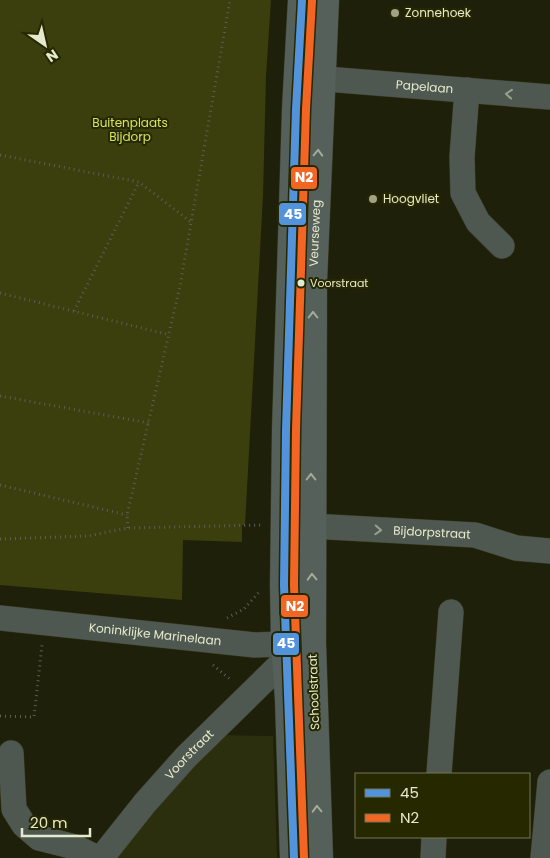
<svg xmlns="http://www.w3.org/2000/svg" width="550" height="858" viewBox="0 0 550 858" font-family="Poppins,sans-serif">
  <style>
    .built { fill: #2c2f0d }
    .green { fill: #3b3e0d }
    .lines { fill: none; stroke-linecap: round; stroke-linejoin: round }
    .minor-casing { stroke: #383b26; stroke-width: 26 }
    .major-casing { stroke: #383b26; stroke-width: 29 }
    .path { stroke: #595f55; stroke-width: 3; stroke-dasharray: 1 4; stroke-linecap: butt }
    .minor { stroke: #4f5850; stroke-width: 25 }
    .major { stroke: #546059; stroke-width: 28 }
    .bus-1-casing { stroke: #262900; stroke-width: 11 }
    .bus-2-casing { stroke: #262900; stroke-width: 11 }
    .bus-1 { stroke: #5393db; stroke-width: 8 }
    .bus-2 { stroke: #f26522; stroke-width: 8 }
    .oneway { stroke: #9aa18e }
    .oneway2 { stroke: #a4ac98 }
    .poi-dot { fill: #a0a388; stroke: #262900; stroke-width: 2 }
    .bus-dot { fill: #e6eacc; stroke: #262900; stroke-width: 2 }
    .labels { text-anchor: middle; stroke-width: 4; stroke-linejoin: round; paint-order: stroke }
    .bus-label { font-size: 11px; fill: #e6eacc; stroke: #262900; text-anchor: start }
    .poi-label { font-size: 12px; fill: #e6eacc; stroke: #262900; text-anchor: start }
    .street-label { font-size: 12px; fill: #e6eacc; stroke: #262900 }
    .park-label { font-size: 12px; fill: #dae45b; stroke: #262900 }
    .line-badge { stroke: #262900; stroke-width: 2 }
    .badge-label { font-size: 14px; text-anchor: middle; font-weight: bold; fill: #fff }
  </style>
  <rect width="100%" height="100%" fill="#1e2009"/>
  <polygon class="built" points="221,735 273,736 277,858 108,858"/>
  <polygon class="green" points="0,0 271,0 266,76 263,196 245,525 242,525 242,542 183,540 182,600 0,585"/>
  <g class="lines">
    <defs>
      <g id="minor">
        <path id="s1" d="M301 77 550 97"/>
        <polyline points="467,90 462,157 463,193 478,222 502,246"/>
        <path id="s2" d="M311 526 475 535 516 548 550 551"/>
        <path id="s3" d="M0 618 255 645 305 643"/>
        <polyline points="11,753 14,809 24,825 39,838 75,847 97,858"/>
        <polyline points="439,774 451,612"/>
        <path id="s4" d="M103 858 106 852 145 803 186 757 285 660"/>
        <polyline points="433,858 434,837"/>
        <polyline points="543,858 550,782"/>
      </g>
      <g id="major">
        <polyline points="294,858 289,700 285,644 284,585 286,430 296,109 302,0"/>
        <path id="s5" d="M319 858 312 643 313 282 325 0"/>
      </g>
    </defs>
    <use href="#minor" class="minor-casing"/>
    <use href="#major" class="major-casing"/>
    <g class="path">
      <polyline points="0,155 139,182 191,222"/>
      <polyline points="0,293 170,335"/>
      <polyline points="74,311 139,182"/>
      <polyline points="0,396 149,423"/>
      <polyline points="0,485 127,515"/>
      <polyline points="128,528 127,515 180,286 230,0"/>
      <polyline points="0,539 88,536 128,528 261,525"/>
      <polyline points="227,618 244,609 259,592"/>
      <polyline points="213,665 231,680"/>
      <polyline points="0,716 34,717 42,645"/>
    </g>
    <use href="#minor" class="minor"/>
    <use href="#major" class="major"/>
    <defs>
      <polyline id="bus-1" points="294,858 284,585 286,430 296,109 302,0"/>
      <polyline id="bus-2" points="304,858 294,585 296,430 306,109 312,1"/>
    </defs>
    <use href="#bus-1" class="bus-1-casing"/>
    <use href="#bus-2" class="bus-2-casing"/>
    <use href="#bus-1" class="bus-1"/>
    <use href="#bus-2" class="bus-2"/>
  </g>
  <defs><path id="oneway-chevron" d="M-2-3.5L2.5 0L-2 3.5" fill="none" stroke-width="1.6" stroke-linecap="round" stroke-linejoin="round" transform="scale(1.25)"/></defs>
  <g class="oneway">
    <use href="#oneway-chevron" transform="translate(509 94) rotate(-175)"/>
    <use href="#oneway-chevron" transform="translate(378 530) rotate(3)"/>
  </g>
  <g class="oneway2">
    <use href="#oneway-chevron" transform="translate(318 153) rotate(-88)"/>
    <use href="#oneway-chevron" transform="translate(313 315) rotate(-90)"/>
    <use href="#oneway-chevron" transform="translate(311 477) rotate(-90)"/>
    <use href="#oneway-chevron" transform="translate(312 577) rotate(-92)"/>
    <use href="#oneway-chevron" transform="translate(317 809) rotate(-92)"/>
  </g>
  <g class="poi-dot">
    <circle cx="395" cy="13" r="5"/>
    <circle cx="373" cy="199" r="5"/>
  </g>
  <circle class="bus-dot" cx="301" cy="283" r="4.5"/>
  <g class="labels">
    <g class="bus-label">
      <text x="310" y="287">Voorstraat</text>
    </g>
    <g class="poi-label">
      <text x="405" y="17">Zonnehoek</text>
      <text x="383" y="203">Hoogvliet</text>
    </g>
    <g class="street-label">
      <text dy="4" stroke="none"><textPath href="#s1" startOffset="124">Papelaan</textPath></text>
      <text dy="4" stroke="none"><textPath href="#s5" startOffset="625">Veurseweg</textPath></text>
      <text dy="4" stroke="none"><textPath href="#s2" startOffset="121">Bijdorpstraat</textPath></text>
      <text dy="4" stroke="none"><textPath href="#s3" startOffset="156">Koninklijke Marinelaan</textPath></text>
      <text transform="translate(314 692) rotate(-92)" y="4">Schoolstraat</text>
      <text dy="4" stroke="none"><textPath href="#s4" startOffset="135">Voorstraat</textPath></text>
    </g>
    <g class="park-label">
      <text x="130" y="127">Buitenplaats<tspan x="130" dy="14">Bijdorp</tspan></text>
    </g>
  </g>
  <g class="line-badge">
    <rect x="290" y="166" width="28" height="24" rx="5" fill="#f26522"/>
    <rect x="278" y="202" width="29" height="24" rx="5" fill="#5393db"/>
    <rect x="280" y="594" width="29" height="24" rx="5" fill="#f26522"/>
    <rect x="272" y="632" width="28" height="24" rx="5" fill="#5393db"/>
  </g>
  <g class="badge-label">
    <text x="304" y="182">N2</text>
    <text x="293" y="219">45</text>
    <text x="295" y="611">N2</text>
    <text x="286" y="648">45</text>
  </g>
  <rect x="355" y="773" width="175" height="65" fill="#262900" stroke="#737652"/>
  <rect x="365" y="789" width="25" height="8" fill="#5393db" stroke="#737652"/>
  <text x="400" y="798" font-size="15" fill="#e6eacc">45</text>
  <rect x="365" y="814" width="25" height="8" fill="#f26522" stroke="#737652"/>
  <text x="400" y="823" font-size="15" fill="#e6eacc">N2</text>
  <g transform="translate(45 45) rotate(146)" stroke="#262900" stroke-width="4" paint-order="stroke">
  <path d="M0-4L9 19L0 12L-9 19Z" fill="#e6eacc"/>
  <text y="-8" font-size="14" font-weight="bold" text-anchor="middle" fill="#e6eacc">N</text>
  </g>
  <path d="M22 828v8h68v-8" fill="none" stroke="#e6eacc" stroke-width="2.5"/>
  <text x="30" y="828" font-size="15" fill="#e6eacc" stroke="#262900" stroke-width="4" paint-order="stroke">20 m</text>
</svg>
